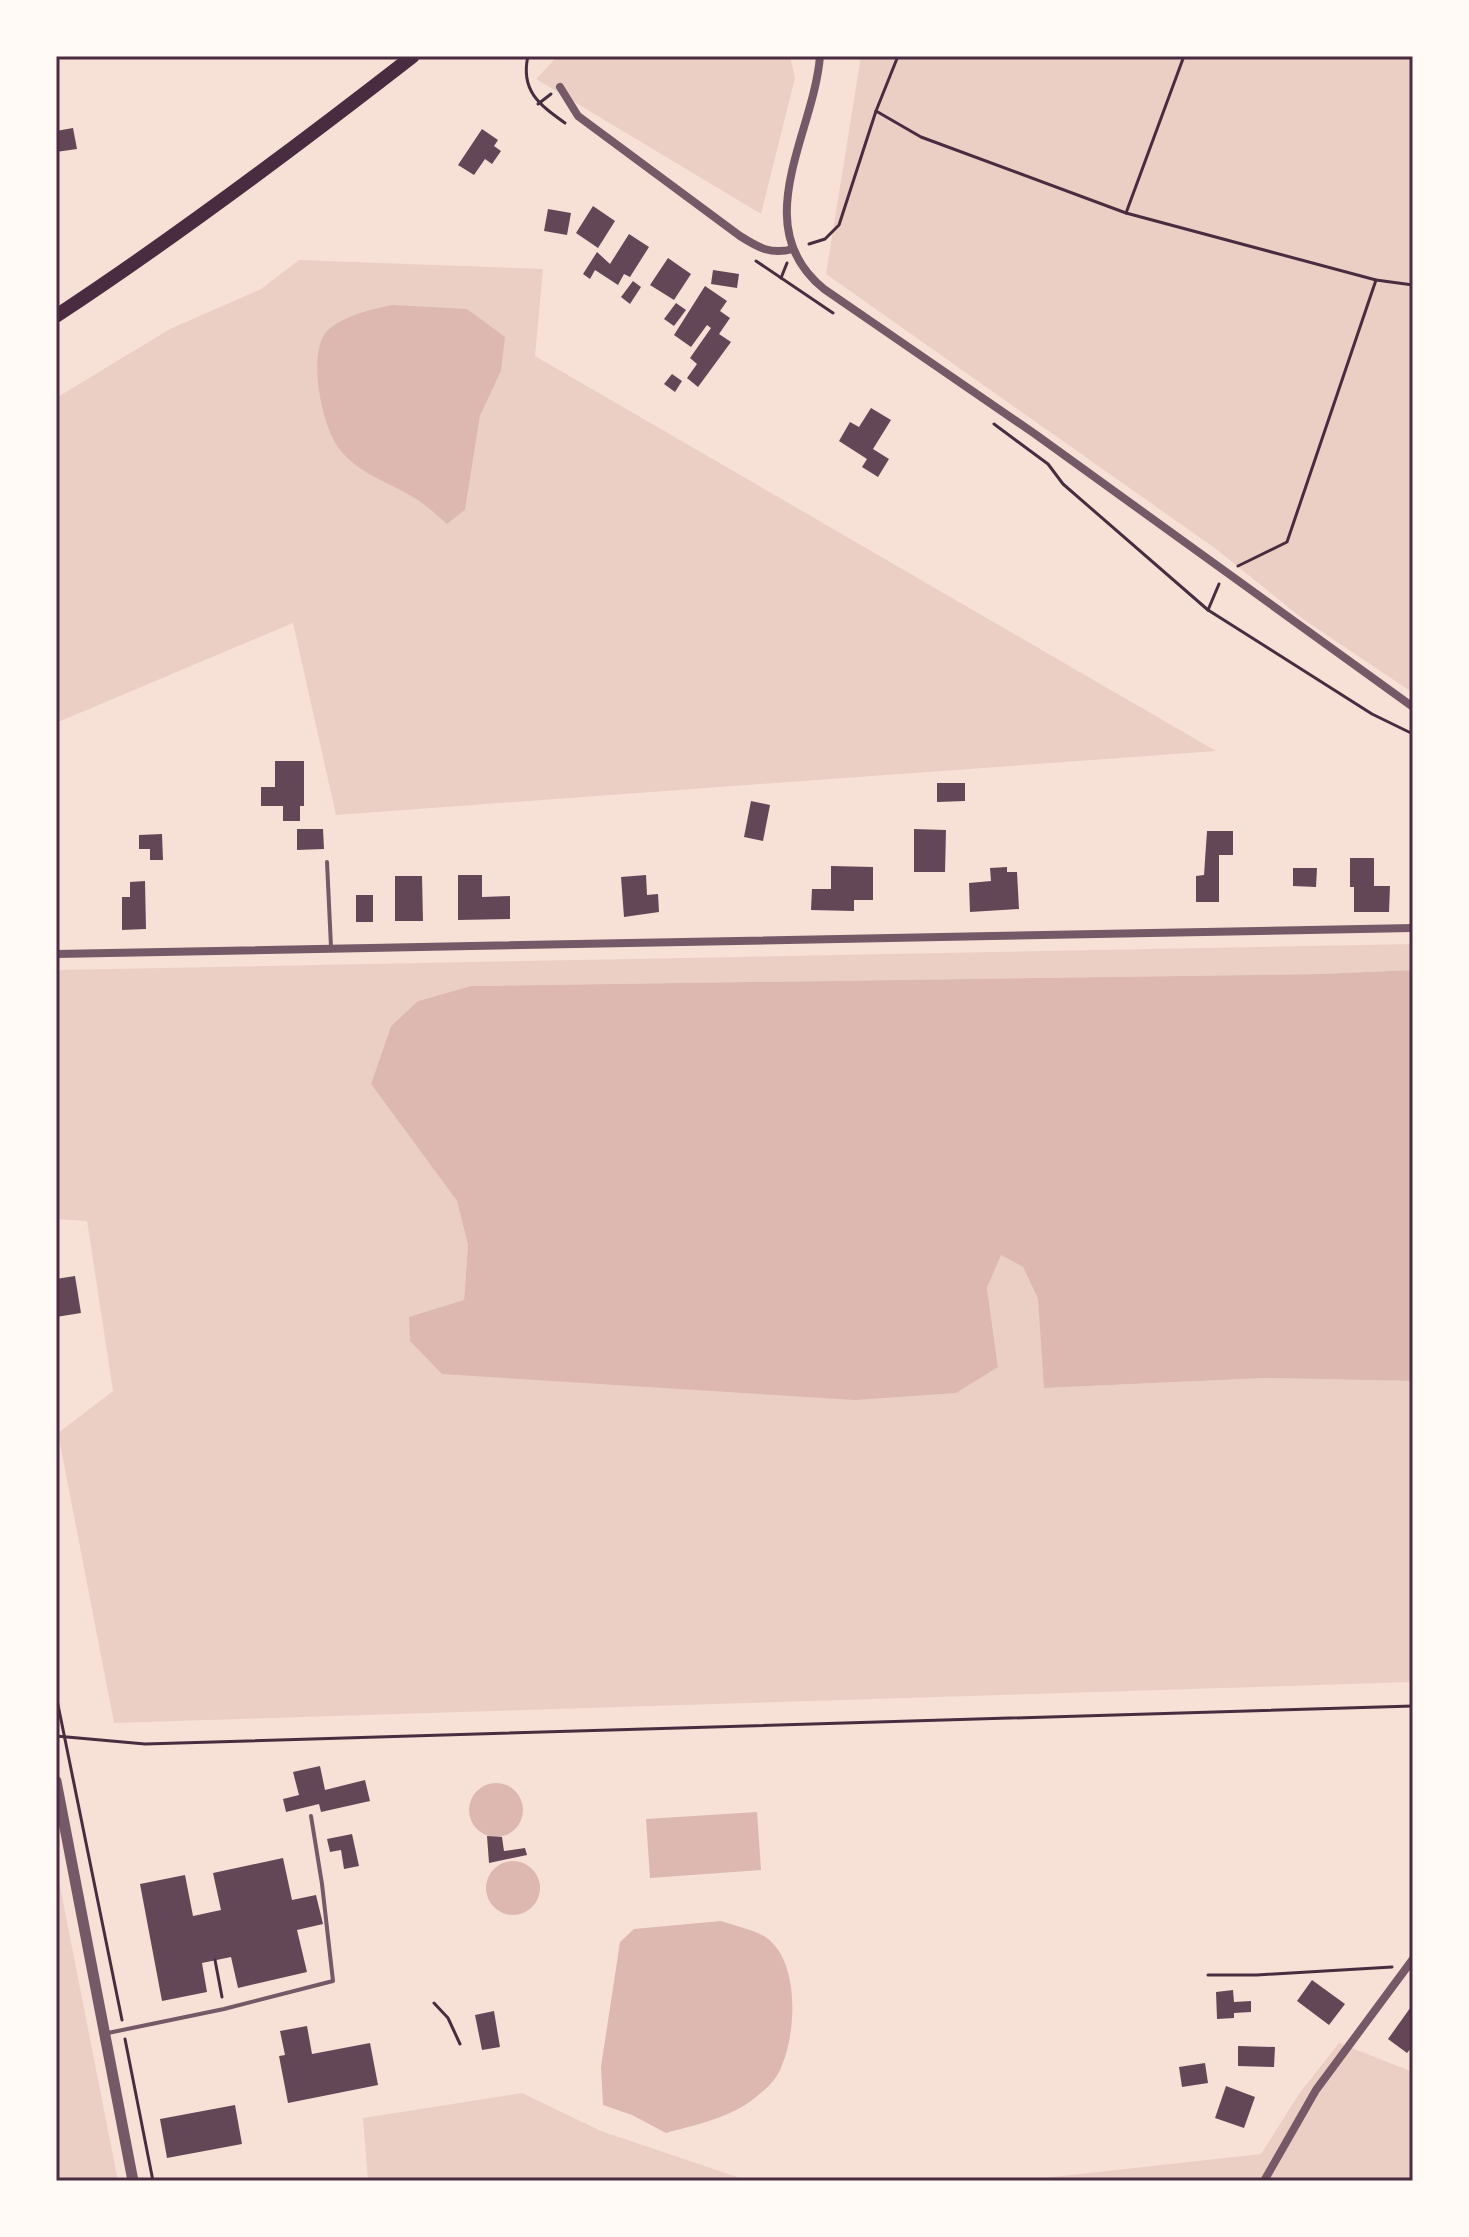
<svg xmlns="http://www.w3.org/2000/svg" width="1469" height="2237" viewBox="0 0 1469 2237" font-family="'PT Sans',sans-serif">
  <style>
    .green { fill: #ebcfc5; fill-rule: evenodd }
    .water { fill: #dcb8b0 }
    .building { fill: #644757 }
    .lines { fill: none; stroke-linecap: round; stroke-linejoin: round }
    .path { stroke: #4a2c40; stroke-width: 3 }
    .service { stroke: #755966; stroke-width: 4 }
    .minor { stroke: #755966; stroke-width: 8 }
    .tertiary { stroke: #755966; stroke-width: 11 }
    .trunk { stroke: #4a2c40; stroke-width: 14 }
    .neatline { fill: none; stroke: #4a2c40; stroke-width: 3 }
  </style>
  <rect width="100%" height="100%" fill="#f7e1d7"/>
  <g class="green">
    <polygon points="558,56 790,56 795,78 761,214 536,79"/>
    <polygon points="861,56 1413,56 1413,390 1411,402 1413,404 1413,693 1303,619 1216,549 826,274"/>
    <path d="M299 260 543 269 535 356 1216 751 336 815 293 623 56 723V398L170 329 261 289ZM501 371 480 416 465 510 447 524 415 497Z"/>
    <polygon points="1413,944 1413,970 1320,974 471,986 418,1001 391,1026 371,1084 457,1201 468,1245 464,1300 998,1366 987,1288 1001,1255 1023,1267 1038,1299 1045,1388 1266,1378 1413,1381 1413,1682 114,1723 58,1433 113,1391 87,1221 56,1219 56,970"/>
    <polygon points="56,1866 118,2181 56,2181"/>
    <polygon points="1339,2043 1413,2072 1413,2181 1016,2181 1261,2154 1299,2094"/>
    <polygon points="522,2093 601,2131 749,2181 368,2181 363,2118"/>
  </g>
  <g class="water">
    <path d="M392 305 467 309 505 337 501 371 480 416 465 510 447 524C436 515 425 504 413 497 388 482 360 474 341 451 322 430 305 349 329 329 348 314 370 310 392 305Z"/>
    <polygon points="1413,970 1413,1381 1266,1378 1044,1388 1038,1299 1023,1267 1001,1255 987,1288 998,1367 956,1393 855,1400 442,1374 410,1341 409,1317 464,1300 468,1245 457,1201 371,1084 391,1026 418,1001 471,986 1320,974"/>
    <circle cx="496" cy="1810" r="27"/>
    <polygon points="757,1812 761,1870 650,1878 646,1819"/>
    <circle cx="513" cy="1888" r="27"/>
    <path d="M721 1921C735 1926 755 1930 767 1938 801 1964 796 2036 780 2070 776 2080 764 2091 756 2097 731 2118 697 2124 666 2133L632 2115 603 2105 601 2067 620 1942 634 1929Z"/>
  </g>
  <g class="building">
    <polygon points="73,128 77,149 56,152 56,131"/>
    <polygon points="482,129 498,140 494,146 501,151 492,164 485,159 474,175 458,165"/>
    <polygon points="593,206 615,221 598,248 576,233"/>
    <polygon points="548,209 571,213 567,235 544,231"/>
    <polygon points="629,234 649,247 630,277 624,274 618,285 595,270 590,279 583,274 597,252 610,264"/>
    <polygon points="668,258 691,274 674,300 650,285"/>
    <polygon points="713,270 739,274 737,288 711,284"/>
    <polygon points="633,281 641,287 630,304 621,297"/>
    <polygon points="705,286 727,301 720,311 730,318 719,334 731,342 698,387 687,378 697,364 690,358 711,328 707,325 691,347 674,335"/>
    <polygon points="676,303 686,310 674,326 664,319"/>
    <polygon points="672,374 682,381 675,392 664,384"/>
    <polygon points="871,408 891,420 873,449 889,459 878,477 862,467 867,459 839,441 850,422 859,427"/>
    <polygon points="275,761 304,761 304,806 300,806 300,821 283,821 283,806 261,806 261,787 275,787"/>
    <polygon points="937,783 965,783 965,801 937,802"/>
    <polygon points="751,801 770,805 763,841 744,837"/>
    <polygon points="297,829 323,829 324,849 297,850"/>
    <polygon points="914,829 946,830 945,872 914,872"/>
    <polygon points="1207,831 1233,831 1233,855 1219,855 1219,902 1196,902 1196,876 1204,875"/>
    <polygon points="162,834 163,860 150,860 150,849 139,849 139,835"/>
    <polygon points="1350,858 1374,858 1374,886 1390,886 1389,912 1354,912 1354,887 1350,887"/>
    <polygon points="831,866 873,867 873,900 854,900 854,911 811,910 812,889 831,889"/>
    <polygon points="1007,867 1007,872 1017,872 1019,909 970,912 969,883 991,881 990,868"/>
    <polygon points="1293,868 1317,868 1316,887 1293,886"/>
    <polygon points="458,875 482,875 482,897 510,896 510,919 458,920"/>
    <polygon points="646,875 647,895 658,894 659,912 624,917 621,877"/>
    <polygon points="395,876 422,876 423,921 395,921"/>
    <polygon points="145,881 146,929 122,930 122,897 130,897 130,882"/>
    <rect x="356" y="895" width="17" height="27"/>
    <polygon points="75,1276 81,1313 56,1317 56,1279"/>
    <polygon points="320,1766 325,1790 365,1780 370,1801 321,1812 319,1804 286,1812 283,1799 299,1795 293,1772"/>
    <polygon points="352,1834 359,1866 344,1869 341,1850 330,1852 327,1839"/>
    <polygon points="487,1836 502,1837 504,1851 525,1848 527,1855 489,1863"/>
    <polygon points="283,1858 292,1900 316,1895 323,1924 297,1930 307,1972 238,1988 231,1957 202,1963 207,1992 162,2001 140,1884 185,1875 193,1916 221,1910 213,1873"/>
    <polygon points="1312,1980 1345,2004 1329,2025 1297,2001"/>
    <polygon points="1233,1990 1234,2002 1251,2001 1251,2012 1234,2013 1234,2018 1217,2019 1216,1992"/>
    <polygon points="1413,2004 1413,2046 1407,2053 1388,2039"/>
    <polygon points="494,2011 500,2047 482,2050 475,2015"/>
    <polygon points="307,2026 312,2054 370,2043 378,2085 288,2103 279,2056 285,2055 280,2031"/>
    <polygon points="1238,2046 1275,2047 1274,2067 1238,2066"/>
    <polygon points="1205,2063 1208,2083 1182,2087 1179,2067"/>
    <polygon points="1226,2086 1255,2097 1244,2128 1215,2118"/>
    <polygon points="235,2105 242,2144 167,2158 160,2119"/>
  </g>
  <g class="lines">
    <g class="path">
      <path d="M528 56C520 91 540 105 565 123"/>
      <polyline points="538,104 551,94"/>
      <polyline points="876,111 921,137 1126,213 1376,280 1413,285"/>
      <polyline points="1126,213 1184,56"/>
      <polyline points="809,244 825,239 839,225 876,111 898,56"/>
      <polyline points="756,261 833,313"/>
      <polyline points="781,278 787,263"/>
      <polyline points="994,424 1048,464 1063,484 1208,610 1372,714 1413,734"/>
      <polyline points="1238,566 1287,542 1376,280"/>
      <polyline points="1208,610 1219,584"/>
      <polyline points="56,1695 122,2020"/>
      <polyline points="56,1736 145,1744 1413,1706"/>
      <polyline points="215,1960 222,1997"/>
      <polyline points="1208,1975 1257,1975 1392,1967"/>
      <polyline points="434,2003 448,2018 460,2044"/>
      <polyline points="125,2039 153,2181"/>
    </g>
    <g class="service">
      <polyline points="327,862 331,947"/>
      <polyline points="108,2033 224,2009 333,1981 322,1884 311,1816"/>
    </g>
    <g class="minor">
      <path d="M820 56C814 134 746 226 824 289L1035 434 1413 707"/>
      <path d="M560 87 578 116 740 236C759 248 771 255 793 249"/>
      <polyline points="56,954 1413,928"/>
      <polyline points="1264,2181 1316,2090 1413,1959"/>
    </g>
    <polyline class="tertiary" points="56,1781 133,2181"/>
    <path class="trunk" d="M56 316C179 235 296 147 413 56"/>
  </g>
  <rect width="1469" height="2237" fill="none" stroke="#fffaf5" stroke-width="116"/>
  <rect x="58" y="58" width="1353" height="2121" class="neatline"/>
</svg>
